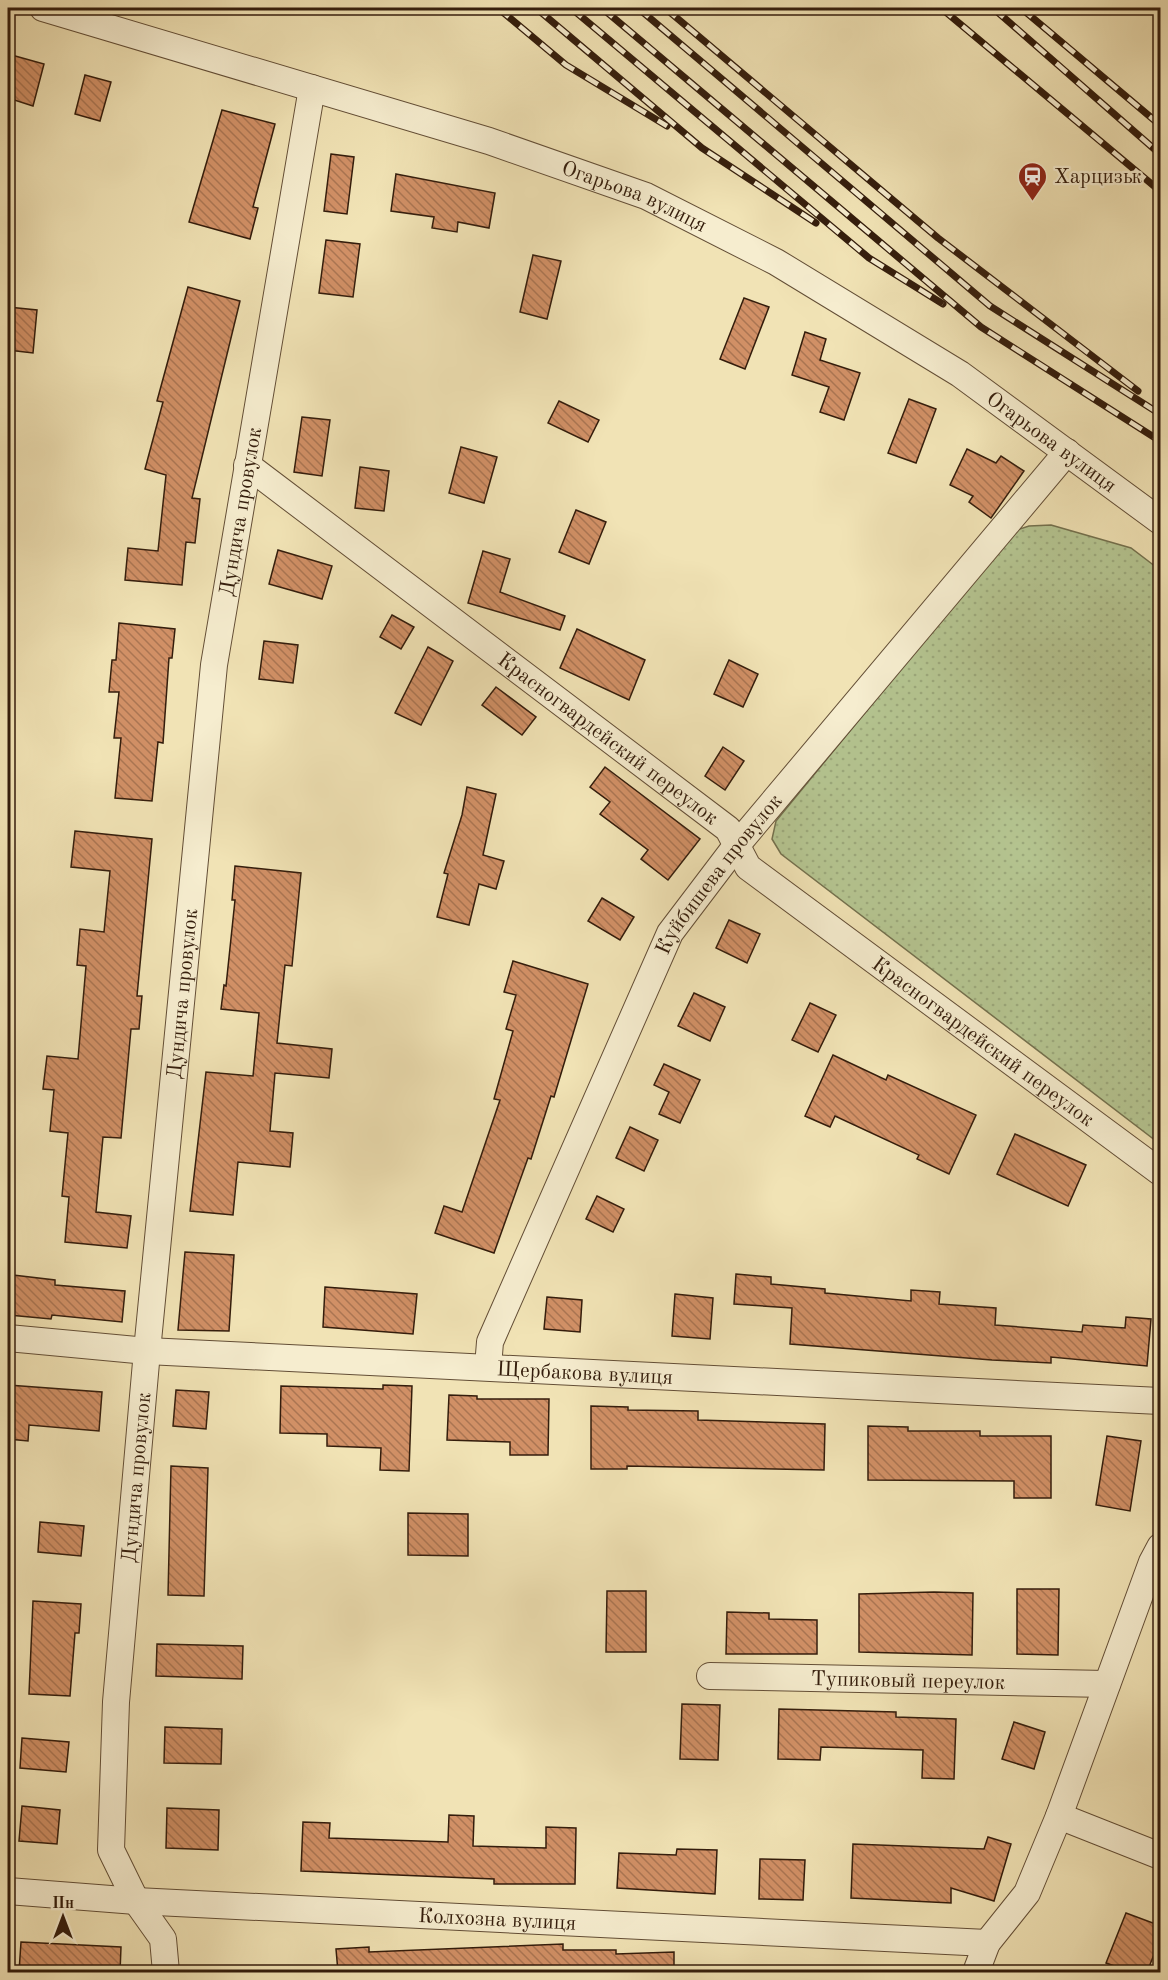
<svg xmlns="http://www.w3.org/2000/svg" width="1168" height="1980" viewBox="0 0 1168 1980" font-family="'Old Standard TT',serif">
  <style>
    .grass { fill: url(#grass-dots); stroke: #74714e; stroke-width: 1.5 }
    .building { fill: url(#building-back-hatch); stroke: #341d0c; stroke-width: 1.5 }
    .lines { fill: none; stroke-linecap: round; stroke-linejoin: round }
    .minor-casing { stroke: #634e36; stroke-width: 28 }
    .minor { stroke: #f6edcf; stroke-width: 26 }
    .rail-casing { stroke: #341d0c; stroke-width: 7 }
    .rail { stroke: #f6edcf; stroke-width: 4.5; stroke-dasharray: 14; stroke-linecap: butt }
    .labels { text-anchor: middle; stroke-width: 4.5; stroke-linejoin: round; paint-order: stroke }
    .poi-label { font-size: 21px; fill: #341d0c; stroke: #f6edcf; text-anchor: start }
    .street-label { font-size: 21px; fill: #341d0c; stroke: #f6edcf }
  </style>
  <defs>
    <pattern id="grass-dots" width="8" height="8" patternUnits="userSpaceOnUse" patternTransform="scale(1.5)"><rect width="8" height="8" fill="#b5c591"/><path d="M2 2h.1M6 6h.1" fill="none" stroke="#9ca97c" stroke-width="1.8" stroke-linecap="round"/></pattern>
    <pattern id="building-back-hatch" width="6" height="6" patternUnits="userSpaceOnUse" patternTransform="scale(1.5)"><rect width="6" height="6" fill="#d19066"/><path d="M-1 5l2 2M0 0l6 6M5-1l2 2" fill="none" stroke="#aa7552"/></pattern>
  </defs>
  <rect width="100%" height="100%" fill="#f1e3b5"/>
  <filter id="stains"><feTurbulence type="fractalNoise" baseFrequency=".00333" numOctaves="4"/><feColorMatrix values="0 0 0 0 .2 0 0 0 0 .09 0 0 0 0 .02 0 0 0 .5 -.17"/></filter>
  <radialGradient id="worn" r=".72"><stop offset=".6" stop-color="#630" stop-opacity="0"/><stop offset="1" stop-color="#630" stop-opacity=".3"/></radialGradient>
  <polygon class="grass" points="1051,525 1131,548 1160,570 1160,1144 781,854 772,839 776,821 1014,531 1029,526"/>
  <g class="building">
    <polygon points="8,54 44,64 33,106 8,98"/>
    <polygon points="85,75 111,82 100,121 75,114"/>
    <polygon points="222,110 275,124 253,207 258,208 250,239 189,222"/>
    <polygon points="331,154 354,157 347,214 324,211"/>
    <polygon points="396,174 495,193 489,228 458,222 457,232 432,228 434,217 391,211"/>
    <polygon points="326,240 360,244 353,297 319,293"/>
    <polygon points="533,255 561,261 547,319 520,312"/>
    <polygon points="188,287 240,301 192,498 200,499 195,543 186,542 182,585 125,580 128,548 158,551 166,475 145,469 163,402 157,401"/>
    <polygon points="744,298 769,307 745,369 720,359"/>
    <polygon points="8,307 37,310 33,353 8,350"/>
    <polygon points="805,332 826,339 820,360 860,373 844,420 820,412 829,387 792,375"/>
    <polygon points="909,399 936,409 916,463 888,453"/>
    <polygon points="559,401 599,420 588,442 548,423"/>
    <polygon points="302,417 330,420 322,476 294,472"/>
    <polygon points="461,447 497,457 484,503 449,493"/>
    <polygon points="967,449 996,463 1001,456 1024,471 991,518 969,502 973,496 950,485"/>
    <polygon points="360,467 389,471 384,511 355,508"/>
    <polygon points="576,510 606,522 589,564 559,552"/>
    <polygon points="278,550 332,566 322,599 269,584"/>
    <polygon points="483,551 510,559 500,592 565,616 560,630 468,603"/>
    <polygon points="392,615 414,627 401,649 380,637"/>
    <polygon points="119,623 175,629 172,658 169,658 163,743 158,742 152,801 115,798 121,738 114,738 119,692 109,692 112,660 116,660"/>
    <polygon points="577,629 645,660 629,700 560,668"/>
    <polygon points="264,641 298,645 293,683 259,679"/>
    <polygon points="428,647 453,661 421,725 395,713"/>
    <polygon points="729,660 758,674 743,707 714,694"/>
    <polygon points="496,687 536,717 522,735 482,705"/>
    <polygon points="723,747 744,761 725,790 705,776"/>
    <polygon points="605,767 700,839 668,880 641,859 648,850 600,814 610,802 590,787"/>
    <polygon points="467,787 496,794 483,855 504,861 496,889 479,884 469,925 437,917 448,874 444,873 462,815"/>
    <polygon points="75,831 152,839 137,996 142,996 139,1029 131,1029 121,1138 103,1137 96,1212 131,1216 127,1248 65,1242 69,1197 62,1196 68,1133 50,1131 54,1090 43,1089 47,1056 78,1059 86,966 77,965 80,929 104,932 110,871 71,867"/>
    <polygon points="235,866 301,873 292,966 285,965 277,1043 332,1049 329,1078 275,1073 270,1131 293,1133 290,1167 238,1162 233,1215 190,1211 206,1072 253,1076 259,1013 221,1009 224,985 226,986 235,900 232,900"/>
    <polygon points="602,898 634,917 620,940 588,921"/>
    <polygon points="729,920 760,934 747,963 716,948"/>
    <polygon points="513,961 588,984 554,1097 551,1096 531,1159 528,1158 494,1253 435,1233 444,1206 462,1212 500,1100 494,1099 513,1031 506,1029 516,995 504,992"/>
    <polygon points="694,993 725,1007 710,1041 678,1026"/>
    <polygon points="810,1003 836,1015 818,1052 792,1040"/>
    <polygon points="833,1055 886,1080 888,1075 976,1115 949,1174 917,1159 919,1155 835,1116 830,1127 805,1116"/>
    <polygon points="664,1064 700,1080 680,1123 659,1114 669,1092 654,1085"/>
    <polygon points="630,1127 658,1140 644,1171 616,1158"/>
    <polygon points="1015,1134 1086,1165 1068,1206 997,1174"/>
    <polygon points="597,1196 624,1209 613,1232 586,1219"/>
    <polygon points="185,1252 234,1255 229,1331 178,1330"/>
    <polygon points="736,1274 771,1277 771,1284 825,1289 825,1293 911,1301 911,1290 940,1292 939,1304 996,1308 995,1325 1082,1332 1083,1325 1125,1328 1126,1317 1151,1319 1147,1366 1051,1357 1051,1363 992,1360 790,1344 792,1308 734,1304"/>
    <polygon points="13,1275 55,1280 55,1285 125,1291 122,1322 52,1315 51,1319 9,1315"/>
    <polygon points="325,1287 417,1294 413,1334 323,1327"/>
    <polygon points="675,1294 713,1298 710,1339 672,1336"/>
    <polygon points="547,1297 582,1300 580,1332 544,1329"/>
    <polygon points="8,1385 102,1392 99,1431 29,1425 28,1441 8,1439"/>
    <polygon points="383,1385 412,1386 409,1471 380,1470 381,1448 327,1446 327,1434 280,1433 281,1386 383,1389"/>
    <polygon points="176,1390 209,1392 206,1429 173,1426"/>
    <polygon points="449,1395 477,1396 477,1399 549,1399 548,1455 510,1455 510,1442 447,1440"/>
    <polygon points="591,1406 628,1407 628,1410 698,1411 698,1420 825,1424 824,1470 627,1466 627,1469 591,1469"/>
    <polygon points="868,1426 908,1427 908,1431 980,1431 980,1436 1051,1436 1051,1498 1014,1498 1014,1481 868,1480"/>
    <polygon points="1107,1436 1141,1441 1130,1511 1096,1505"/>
    <polygon points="171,1466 208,1468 204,1596 168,1595"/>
    <polygon points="408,1513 468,1514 468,1556 408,1555"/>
    <polygon points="40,1522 84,1526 81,1556 38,1552"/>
    <polygon points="1017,1589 1059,1589 1058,1655 1017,1654"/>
    <polygon points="607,1591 646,1591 646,1652 606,1652"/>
    <polygon points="934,1592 973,1593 972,1655 859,1652 859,1594"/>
    <polygon points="33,1601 81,1604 79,1633 75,1633 70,1696 29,1694"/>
    <polygon points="727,1612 769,1613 769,1619 817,1620 817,1654 726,1654"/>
    <polygon points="157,1644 243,1646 242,1679 156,1676"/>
    <polygon points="682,1704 720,1705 718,1760 680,1759"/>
    <polygon points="779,1709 896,1712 896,1717 956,1719 954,1779 922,1778 923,1750 821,1747 820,1760 778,1759"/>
    <polygon points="1014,1722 1045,1732 1034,1769 1002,1759"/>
    <polygon points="165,1727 222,1729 221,1764 164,1763"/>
    <polygon points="22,1738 69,1742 66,1772 20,1768"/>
    <polygon points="22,1806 60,1810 57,1844 19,1841"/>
    <polygon points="167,1808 219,1810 218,1850 166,1848"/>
    <polygon points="449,1815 474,1816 473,1846 546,1848 546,1827 576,1828 575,1884 494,1884 494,1879 301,1871 303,1822 330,1823 329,1838 448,1842"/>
    <polygon points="988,1837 1011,1844 994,1901 951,1888 951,1903 851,1898 853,1844 984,1849"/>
    <polygon points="677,1849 717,1850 715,1894 617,1888 619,1853 676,1855"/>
    <polygon points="760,1859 805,1860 803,1900 759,1899"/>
    <polygon points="1126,1913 1161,1926 1161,1937 1147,1972 1131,1972 1106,1963"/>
    <polygon points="21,1942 121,1947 120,1972 19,1972"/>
    <polygon points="563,1944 563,1950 616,1950 616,1954 674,1952 674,1972 338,1972 336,1949 369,1947 369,1952"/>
  </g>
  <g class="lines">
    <defs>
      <g id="minor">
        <path id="s1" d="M43 8 489 141 646 196 776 262 960 374 1160 521"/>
        <path id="s2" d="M247 465 728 829 748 867 1160 1172"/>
        <path id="s3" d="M8 1338 147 1351 1160 1401"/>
        <path id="s4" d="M488 1367 490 1342 670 933 736 846 1067 452"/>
        <path id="s5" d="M710 1676 1107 1684"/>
        <polyline points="1059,1816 1160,1856"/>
        <path id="s6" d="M8 1891 136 1901 987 1943"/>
        <path id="s7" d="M166 1972 163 1939 136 1901 111 1850 116 1702 147 1351 214 665 312 88"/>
        <polyline points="976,1972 987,1943 1027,1893 1059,1816 1152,1562 1160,1547"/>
      </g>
    </defs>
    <use href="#minor" class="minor-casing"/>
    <use href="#minor" class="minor"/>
    <defs>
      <g id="rail">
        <polyline points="498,8 566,65 667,126"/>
        <polyline points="536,8 702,148 816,223"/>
        <polyline points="571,8 869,258 943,304"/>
        <polyline points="602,8 981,327 1160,441"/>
        <polyline points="638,8 990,306 1160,414"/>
        <polyline points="665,8 938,238 1138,391"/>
        <polyline points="941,8 1160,191"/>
        <polyline points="993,8 1160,154"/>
        <polyline points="1021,8 1160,125"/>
      </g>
    </defs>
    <use href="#rail" class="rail-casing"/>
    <use href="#rail" class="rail"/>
  </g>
  <defs>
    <symbol id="station-pin" viewBox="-11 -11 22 30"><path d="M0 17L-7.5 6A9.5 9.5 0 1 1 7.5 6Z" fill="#8f2418" stroke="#f6edcf"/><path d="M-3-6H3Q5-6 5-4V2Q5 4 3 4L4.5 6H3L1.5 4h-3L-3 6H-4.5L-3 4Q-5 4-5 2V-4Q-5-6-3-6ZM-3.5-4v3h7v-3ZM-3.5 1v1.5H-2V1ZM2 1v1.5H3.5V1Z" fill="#fff"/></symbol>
  </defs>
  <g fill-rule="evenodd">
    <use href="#station-pin" x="1016" y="160" width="33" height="45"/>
  </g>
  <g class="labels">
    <g class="poi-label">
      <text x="1054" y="183">Харцизьк</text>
    </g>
    <g class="street-label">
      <text dy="7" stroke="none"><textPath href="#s1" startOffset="621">Огарьова вулиця</textPath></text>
      <text dy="7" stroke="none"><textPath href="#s1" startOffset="1107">Огарьова вулиця</textPath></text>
      <text dy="7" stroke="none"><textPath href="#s7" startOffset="1482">Дундича провулок</textPath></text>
      <text dy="7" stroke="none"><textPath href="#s2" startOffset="453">Красногвардейский переулок</textPath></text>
      <text dy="7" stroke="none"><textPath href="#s4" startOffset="548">Куйбишева провулок</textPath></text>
      <text dy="7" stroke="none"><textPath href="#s7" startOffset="996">Дундича провулок</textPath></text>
      <text dy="7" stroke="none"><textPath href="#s2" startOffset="939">Красногвардейский переулок</textPath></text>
      <text dy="7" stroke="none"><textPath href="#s3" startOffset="578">Щербакова вулиця</textPath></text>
      <text dy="7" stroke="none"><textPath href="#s7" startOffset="510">Дундича провулок</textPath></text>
      <text dy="7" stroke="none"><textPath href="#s5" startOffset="198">Тупиковый переулок</textPath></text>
      <text dy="7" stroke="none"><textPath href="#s6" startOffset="490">Колхозна вулиця</textPath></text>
    </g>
  </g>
  <rect width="1168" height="1980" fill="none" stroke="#f1e3b5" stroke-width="30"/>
  <rect x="9" y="9" width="1150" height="1962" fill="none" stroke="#341d0c" stroke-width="3"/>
  <rect x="15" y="15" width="1138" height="1950" fill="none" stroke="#341d0c" stroke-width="1.5"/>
  <g transform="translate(63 1917)" stroke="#f6edcf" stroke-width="4.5" paint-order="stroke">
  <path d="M0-4.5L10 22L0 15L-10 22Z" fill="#341d0c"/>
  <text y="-9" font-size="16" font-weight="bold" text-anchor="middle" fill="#341d0c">Пн</text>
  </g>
  <rect width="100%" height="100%" filter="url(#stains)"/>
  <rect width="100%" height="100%" fill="url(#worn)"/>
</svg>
